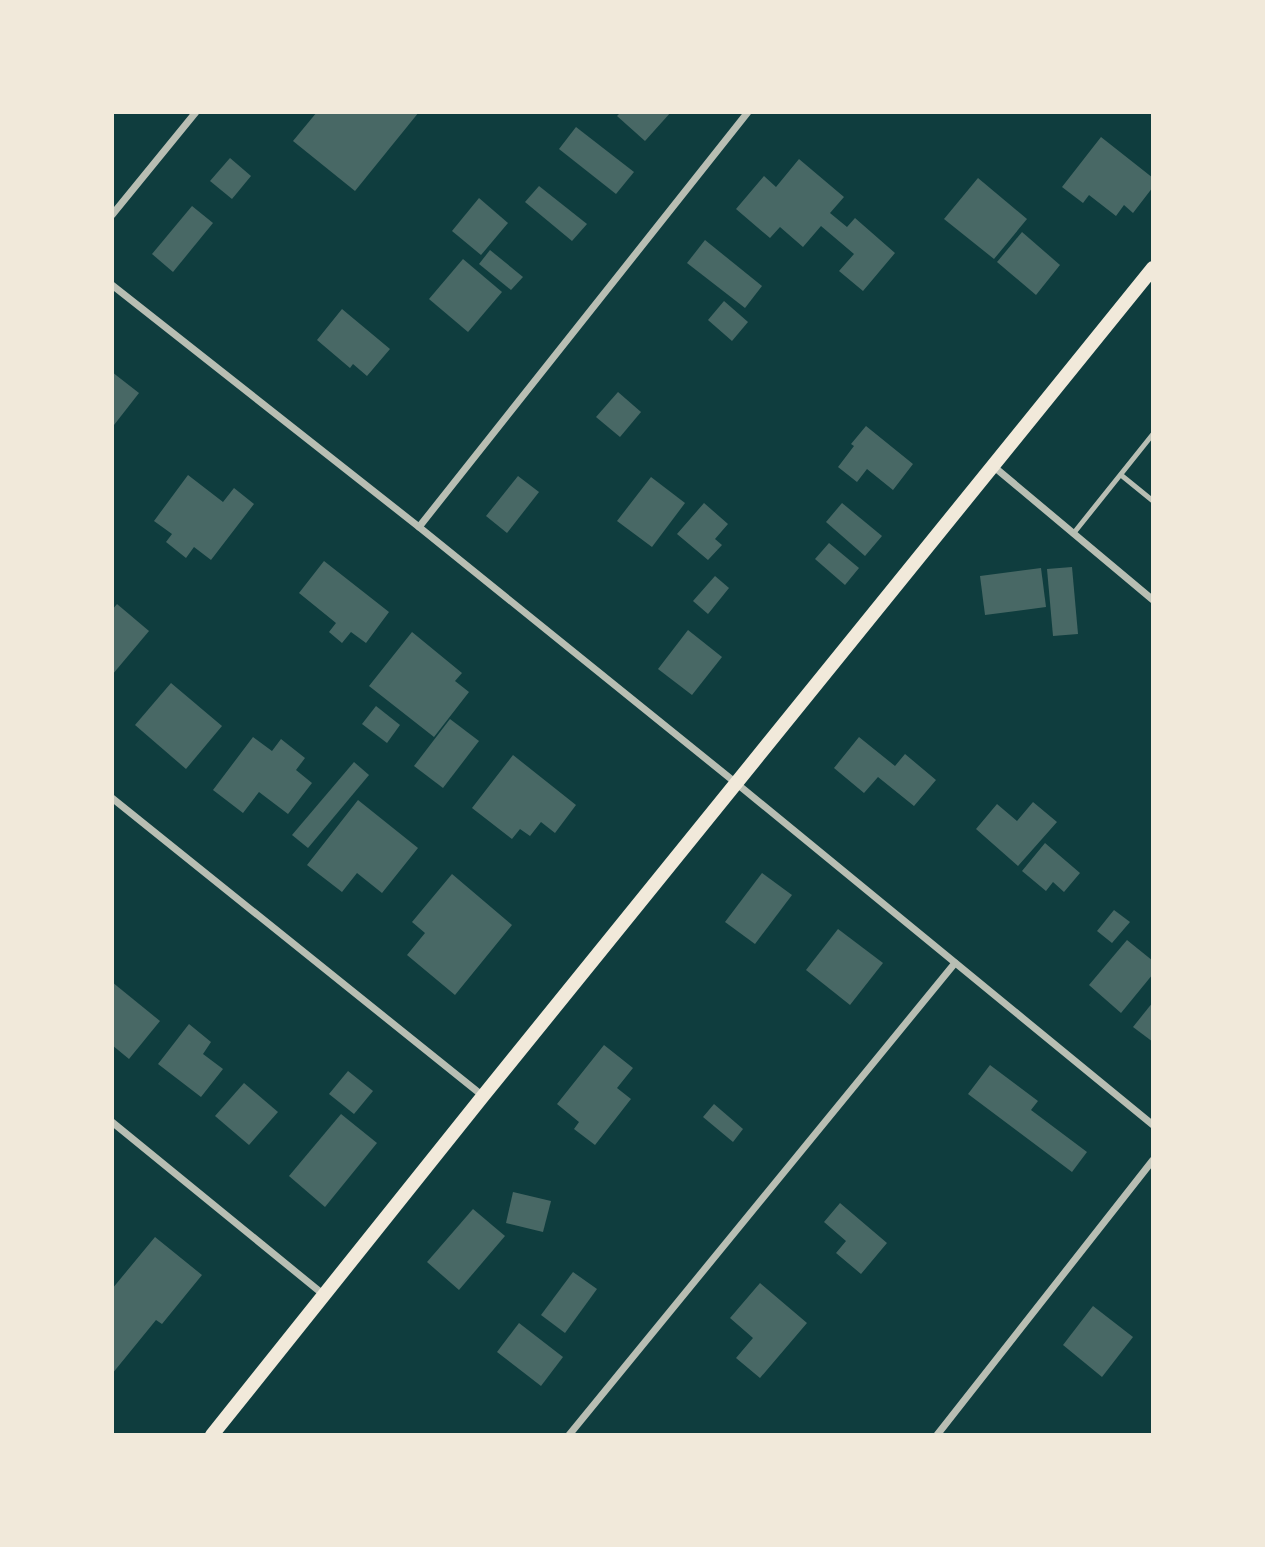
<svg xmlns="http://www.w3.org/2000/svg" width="1265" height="1547" viewBox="0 0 1265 1547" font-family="Rubik,sans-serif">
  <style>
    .building { fill: #486865 }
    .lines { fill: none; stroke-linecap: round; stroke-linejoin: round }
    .service { stroke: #b8beb3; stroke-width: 5 }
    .minor { stroke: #b8beb3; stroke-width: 7 }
    .secondary { stroke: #f1e9da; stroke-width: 14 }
  </style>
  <rect width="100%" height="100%" fill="#0f3d3e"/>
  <g class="building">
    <polygon points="317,112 419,112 355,191 293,141"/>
    <polygon points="621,112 671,112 645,141 617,116"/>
    <polygon points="576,127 634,172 616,194 559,149"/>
    <polygon points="1101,137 1153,178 1153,187 1133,213 1124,205 1116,216 1089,195 1083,203 1062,187"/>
    <polygon points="230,158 251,176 232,199 210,181"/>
    <polygon points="799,159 844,197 830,213 847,227 855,218 895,253 863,291 839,271 854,254 821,226 803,247 780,227 770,238 736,209 764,176 776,187"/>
    <polygon points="978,178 1027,219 994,259 944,219"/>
    <polygon points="539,186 587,224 572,241 525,202"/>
    <polygon points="479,198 508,223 481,255 452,231"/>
    <polygon points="192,206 213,223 173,272 152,254"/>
    <polygon points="1022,232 1060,265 1036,295 997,262"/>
    <polygon points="705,240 762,286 745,308 687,263"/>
    <polygon points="490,250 523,277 511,290 479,264"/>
    <polygon points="463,259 502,292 468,332 429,299"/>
    <polygon points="724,301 748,322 732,341 708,320"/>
    <polygon points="342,309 390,349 367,376 353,364 350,368 317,340"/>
    <polygon points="112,372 139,393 114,425 112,424"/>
    <polygon points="618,392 641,412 620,437 596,417"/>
    <polygon points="866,426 913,464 893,490 867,469 857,482 838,467 854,446 851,444"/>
    <polygon points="188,475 223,502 234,488 254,504 211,560 194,547 186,558 166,542 172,534 154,521"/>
    <polygon points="518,476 539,492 507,533 486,516"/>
    <polygon points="651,477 685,503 652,547 617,521"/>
    <polygon points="704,503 728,524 715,539 722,545 708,560 677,534"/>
    <polygon points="842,503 882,536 865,556 826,522"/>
    <polygon points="829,543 859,568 845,585 815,559"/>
    <polygon points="324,561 389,612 366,643 351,632 342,643 329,632 336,623 299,593"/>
    <polygon points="1072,567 1078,634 1053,636 1047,569"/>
    <polygon points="1041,568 1046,607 985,615 980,576"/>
    <polygon points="715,576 729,588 708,614 693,601"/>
    <polygon points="117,604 149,631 112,675 112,610"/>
    <polygon points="688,630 722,657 692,695 658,669"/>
    <polygon points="412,632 462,673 455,681 469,692 434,737 369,686"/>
    <polygon points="171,683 222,726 186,769 135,725"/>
    <polygon points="376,706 400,725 387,743 362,724"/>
    <polygon points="450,719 479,741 443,788 414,766"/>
    <polygon points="253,737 272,751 281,739 305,758 296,770 312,783 288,814 259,792 243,813 213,790"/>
    <polygon points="859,737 895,766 905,754 936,780 914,806 878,777 864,793 834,768"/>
    <polygon points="513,755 576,805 555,833 541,822 530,836 520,829 512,839 472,808"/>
    <polygon points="354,762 369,775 308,848 292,835"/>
    <polygon points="358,800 418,848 382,893 357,873 342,892 307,865"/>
    <polygon points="1033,802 1057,822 1018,866 976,829 997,804 1017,821"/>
    <polygon points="1045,843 1080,873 1064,892 1053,882 1046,891 1022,871"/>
    <polygon points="762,873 792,895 755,944 725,922"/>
    <polygon points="452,874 512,925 455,995 407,955 425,933 412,922"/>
    <polygon points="1114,910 1130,922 1112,943 1097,931"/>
    <polygon points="838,929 883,963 850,1005 806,970"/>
    <polygon points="1127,940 1153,961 1153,974 1121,1013 1089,985"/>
    <polygon points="112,982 160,1021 129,1059 112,1045"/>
    <polygon points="1153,1002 1153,1042 1133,1027"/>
    <polygon points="189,1024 211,1042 203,1054 223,1069 201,1097 158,1064"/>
    <polygon points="604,1045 633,1068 617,1088 631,1099 595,1145 574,1129 579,1122 557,1104"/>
    <polygon points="990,1065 1038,1101 1031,1110 1087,1152 1072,1172 968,1094"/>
    <polygon points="348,1071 373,1091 354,1114 329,1094"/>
    <polygon points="244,1083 278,1112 249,1145 215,1116"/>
    <polygon points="714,1104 743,1129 733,1142 703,1117"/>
    <polygon points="341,1114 377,1143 325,1207 289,1176"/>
    <polygon points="513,1192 551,1201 543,1232 506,1223"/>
    <polygon points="840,1203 887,1243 861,1274 836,1253 846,1241 824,1222"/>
    <polygon points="473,1209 505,1236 459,1290 427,1262"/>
    <polygon points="155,1237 202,1275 162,1324 156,1320 112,1374 112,1289"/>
    <polygon points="573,1272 597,1289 565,1333 541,1315"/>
    <polygon points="760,1283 807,1323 760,1378 736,1358 753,1338 730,1318"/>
    <polygon points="1093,1306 1133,1337 1102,1377 1063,1345"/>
    <polygon points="519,1323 563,1357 541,1386 497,1352"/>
  </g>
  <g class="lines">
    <g class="service">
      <polyline points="1121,475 1153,501"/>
      <polyline points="1073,534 1153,434"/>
    </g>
    <g class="minor">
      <polyline points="112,215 196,112"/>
      <polyline points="112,285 419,527 736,783 1153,1125"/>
      <polyline points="993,466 1153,600"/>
      <polyline points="419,527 748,112"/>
      <polyline points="112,798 483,1096"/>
      <polyline points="112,1122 324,1295"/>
      <polyline points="569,1435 955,963"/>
      <polyline points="937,1435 1153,1160"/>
    </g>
    <polyline class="secondary" points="212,1435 483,1096 1153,268"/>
  </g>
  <rect width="1265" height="1547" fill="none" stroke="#f1e9da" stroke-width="228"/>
</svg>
